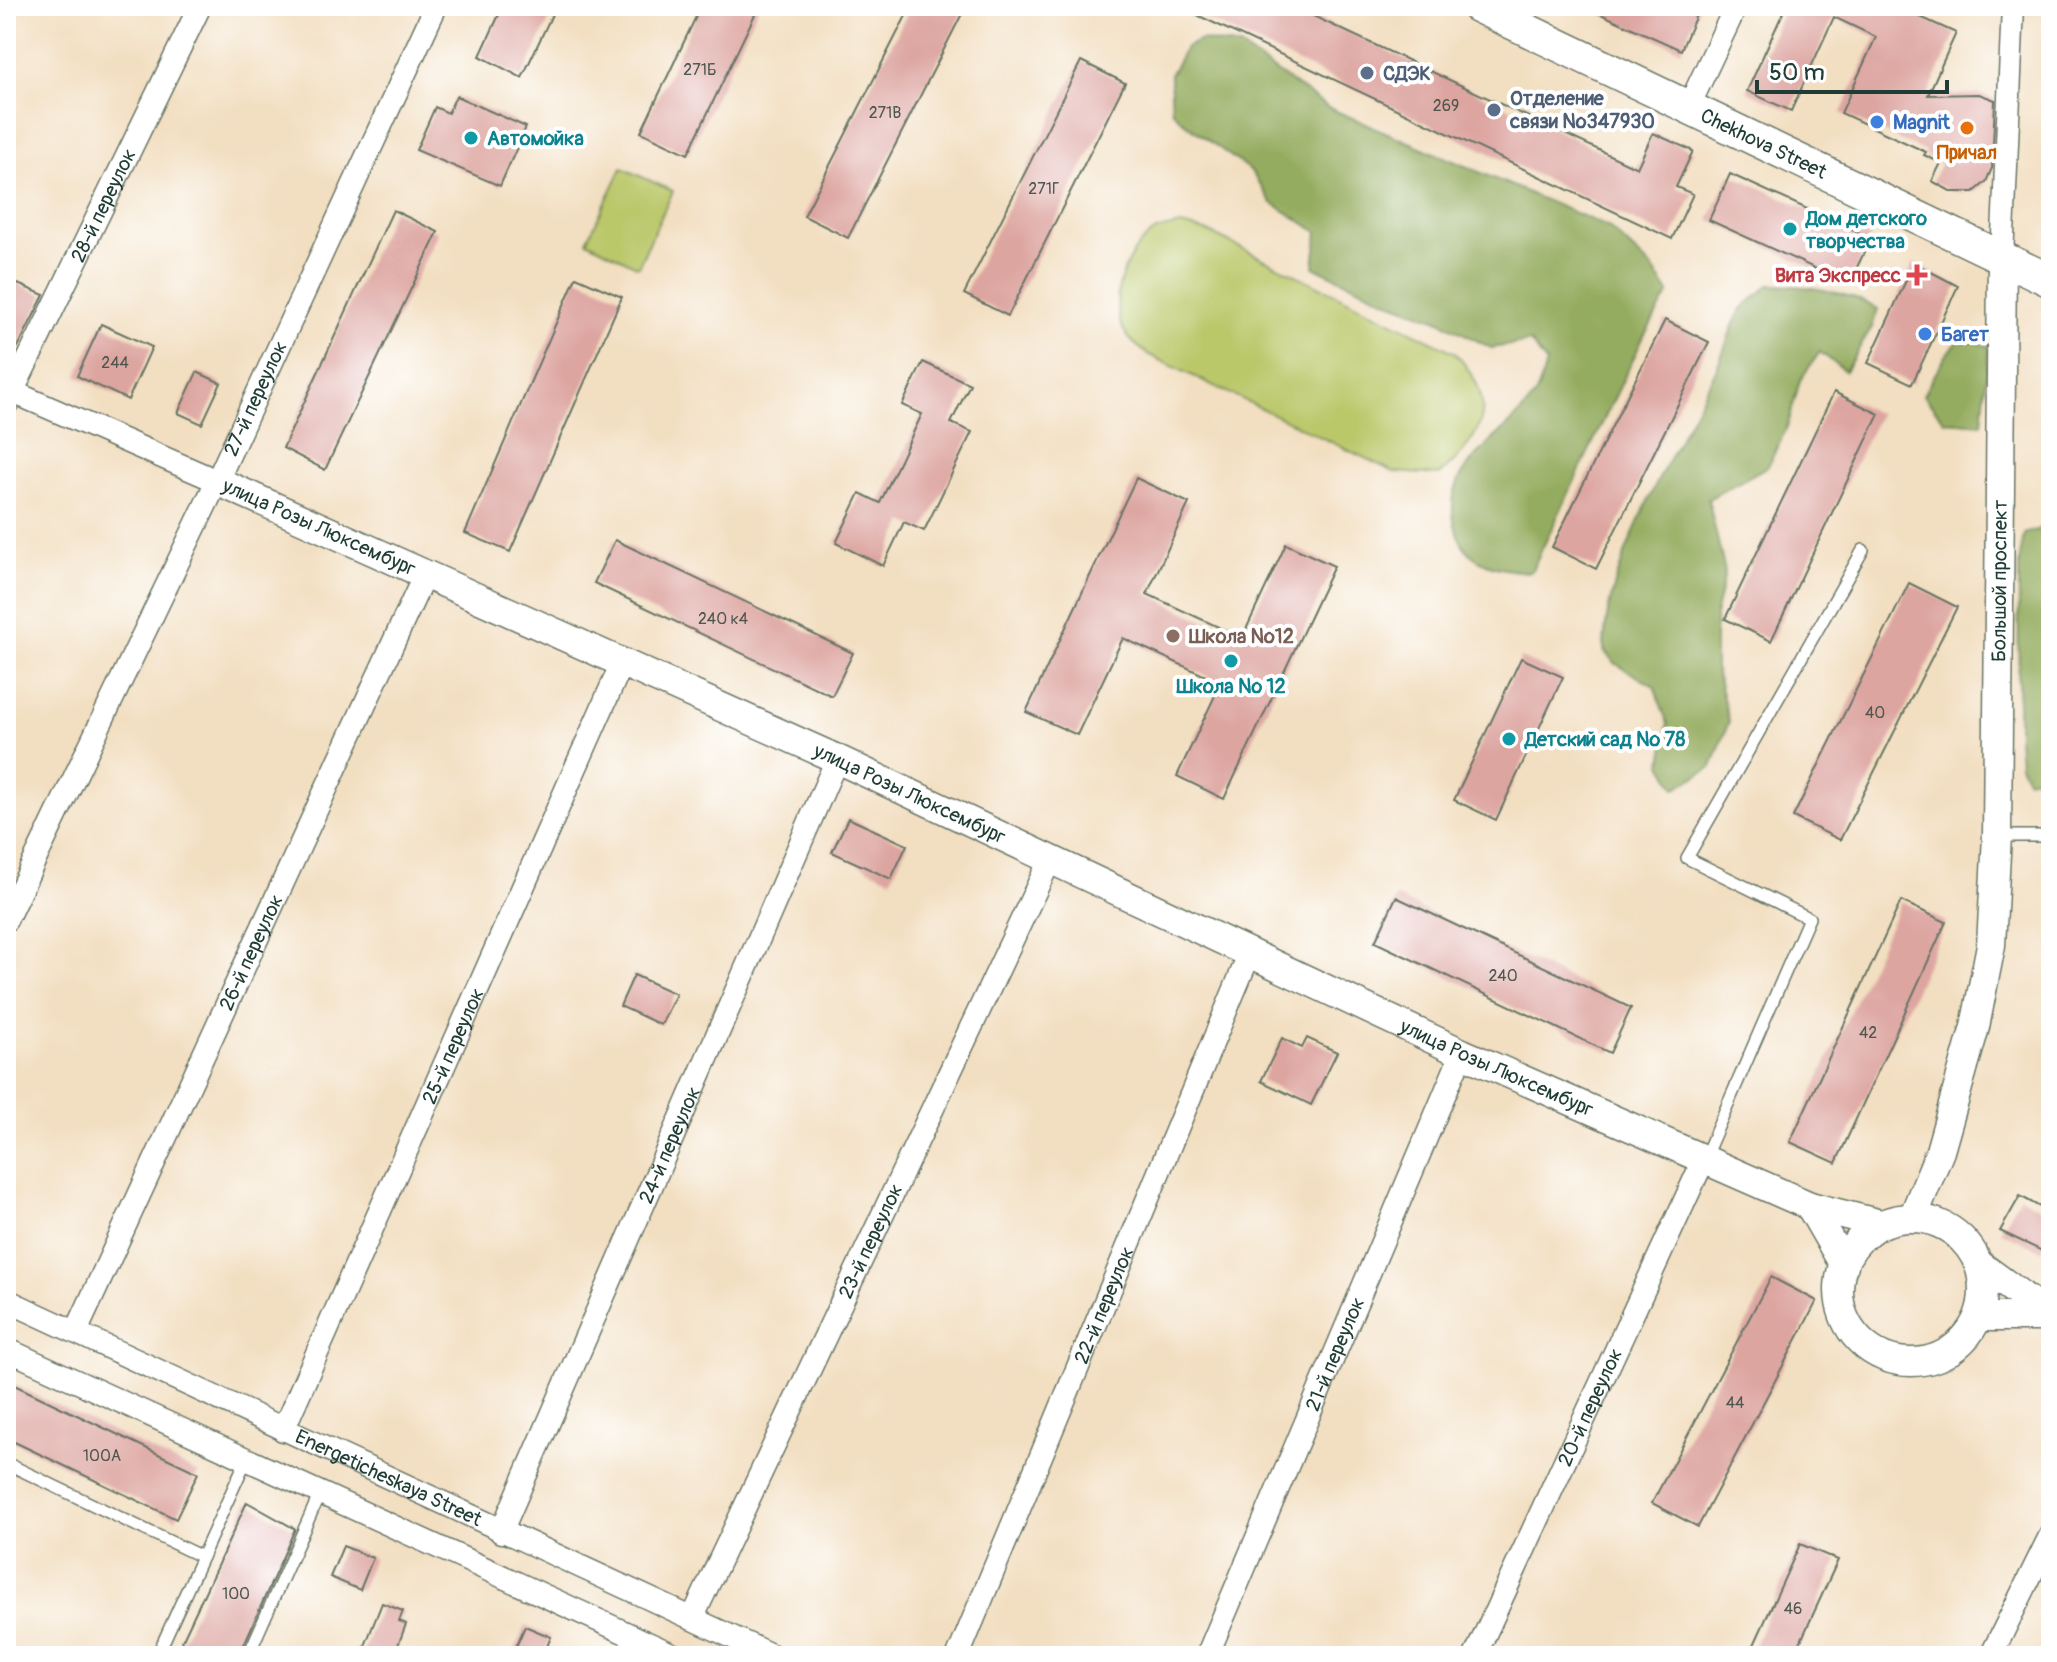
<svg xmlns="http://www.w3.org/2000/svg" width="2057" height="1662" viewBox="0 0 2057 1662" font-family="Pangolin,sans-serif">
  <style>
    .green { fill: #bbc86a; stroke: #6d824f; stroke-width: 2 }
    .forest { fill: #94ac5e; stroke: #5a7449; stroke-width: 2 }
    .building { fill: #dda5a0 }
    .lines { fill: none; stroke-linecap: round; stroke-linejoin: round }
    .service-casing { stroke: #697565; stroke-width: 14 }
    .minor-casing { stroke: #697565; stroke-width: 25 }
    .tertiary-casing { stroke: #697565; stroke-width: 31 }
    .secondary-casing { stroke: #697565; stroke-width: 35 }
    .service { stroke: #fff; stroke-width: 11 }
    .minor { stroke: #fff; stroke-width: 22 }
    .tertiary { stroke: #fff; stroke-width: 28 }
    .secondary { stroke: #fff; stroke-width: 32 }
    .service-dot { fill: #5c6f8a; stroke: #fff; stroke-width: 3 }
    .shop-dot { fill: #3f7fe0; stroke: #fff; stroke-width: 3 }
    .food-dot { fill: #e8710a; stroke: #fff; stroke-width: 3 }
    .culture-dot { fill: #0f9aa8; stroke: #fff; stroke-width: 3 }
    .health-dot { fill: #e0444e; stroke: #fff; stroke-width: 3 }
    .education-dot { fill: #8d6e63; stroke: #fff; stroke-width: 3 }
    .labels { text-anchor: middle; stroke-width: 8; stroke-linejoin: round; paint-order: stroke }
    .number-label { font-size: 16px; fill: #4e574f }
    .service-label { font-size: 20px; font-weight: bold; fill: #4e5e75; stroke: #fff; text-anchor: start }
    .shop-label { font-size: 20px; font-weight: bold; fill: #366cbe; stroke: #fff; text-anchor: start }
    .culture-label { font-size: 20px; font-weight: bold; fill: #0d838f; stroke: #fff; text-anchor: start }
    .street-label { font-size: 20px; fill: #1f3d34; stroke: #fff }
    .food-label { font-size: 20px; font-weight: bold; fill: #c56008; stroke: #fff }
    .health-label { font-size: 20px; font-weight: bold; fill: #be3a42; stroke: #fff; text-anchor: end }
    .education-label { font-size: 20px; font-weight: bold; fill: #785e54; stroke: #fff; text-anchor: start }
  </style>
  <rect width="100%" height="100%" fill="#fff"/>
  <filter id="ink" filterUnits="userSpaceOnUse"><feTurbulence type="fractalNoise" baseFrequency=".0125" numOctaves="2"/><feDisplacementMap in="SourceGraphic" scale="16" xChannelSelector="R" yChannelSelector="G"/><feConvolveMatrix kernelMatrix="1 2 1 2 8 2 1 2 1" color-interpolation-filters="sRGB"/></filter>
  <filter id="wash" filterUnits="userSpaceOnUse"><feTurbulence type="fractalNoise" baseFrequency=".006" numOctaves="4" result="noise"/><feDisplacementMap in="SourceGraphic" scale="32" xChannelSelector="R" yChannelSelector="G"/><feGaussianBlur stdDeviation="1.8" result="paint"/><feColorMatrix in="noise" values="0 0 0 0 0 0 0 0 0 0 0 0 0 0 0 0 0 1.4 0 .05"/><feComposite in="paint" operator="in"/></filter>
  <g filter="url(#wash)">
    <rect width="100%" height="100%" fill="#f2dec0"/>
    <g class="green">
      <polygon points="622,168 673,191 638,267 587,241"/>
      <path d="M1181 225 1206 231 1454 352C1500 401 1487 434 1439 475L1394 472 1147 354C1141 349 1133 343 1128 337 1104 305 1124 250 1156 231 1163 228 1173 227 1181 225Z"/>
    </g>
    <g class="forest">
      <path d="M1201 40 1240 47 1329 108 1608 227 1652 268 1669 293 1644 336 1531 572C1500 570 1468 566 1457 532 1435 467 1502 442 1533 398 1540 389 1543 374 1546 363L1530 342 1491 348 1438 320 1395 304 1314 267 1318 232 1272 203 1251 171 1182 121 1172 110 1170 75 1186 47Z"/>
      <path d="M1769 285C1809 286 1843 290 1878 309L1872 327 1845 371 1820 352 1800 380 1788 425 1768 466 1708 499 1725 572 1715 616V668L1729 721 1712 767 1676 788 1662 764 1668 724 1654 686 1616 664 1604 651C1604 563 1673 455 1712 378 1722 359 1729 332 1738 315 1745 304 1760 294 1769 285Z"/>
      <polygon points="1962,337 1989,347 1982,424 1945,421 1923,395 1945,357"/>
      <polygon points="2051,525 2051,775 2027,779 2020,765 2018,737 2019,563 2024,534"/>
    </g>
    <g id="blocks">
      <g class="building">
        <polygon points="503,6 556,6 522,78 480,56"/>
        <polygon points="701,6 759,6 688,154 641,132"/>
        <polygon points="911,6 966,6 848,238 804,216"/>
        <polygon points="1178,6 1292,6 1637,168 1653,133 1693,151 1676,187 1693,194 1672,239"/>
        <polygon points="1583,6 1700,6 1681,50"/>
        <polygon points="1786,6 1896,6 1956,33 1928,95 1979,94 1995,100 1992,168 1986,182 1974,192 1952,192 1932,181 1941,163 1924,155 1926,152 1841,113 1876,37 1834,17 1791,111 1747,91"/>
        <polygon points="1081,61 1125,83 1008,316 964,294"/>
        <polygon points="456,96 526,127 500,186 416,150 435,107 448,113"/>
        <polygon points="1730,174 1871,238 1849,284 1709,220"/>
        <polygon points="393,210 438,232 325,470 283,448"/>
        <polygon points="1914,263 1958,286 1912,384 1868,363"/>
        <polygon points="576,277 622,297 510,552 465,533"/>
        <polygon points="6,279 44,295 18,347 6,341"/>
        <polygon points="1665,320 1709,342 1596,569 1552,547"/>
        <polygon points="101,324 152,347 128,400 77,376"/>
        <polygon points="923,362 970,384 951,423 972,432 924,531 904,522 883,566 836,543 860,493 880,503 922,414 902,405"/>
        <polygon points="197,372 221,383 202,424 178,413"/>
        <polygon points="1834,392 1879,414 1771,641 1725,619"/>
        <polygon points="1136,478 1189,503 1147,594 1242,638 1286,544 1334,566 1224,799 1177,776 1221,683 1123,638 1077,735 1026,712"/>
        <polygon points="615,540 853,653 832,696 594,583"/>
        <polygon points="1909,583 1957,607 1840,840 1793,817"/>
        <polygon points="1521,658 1563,677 1496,820 1454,800"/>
        <polygon points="848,818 907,845 891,879 832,852"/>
        <polygon points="1396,897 1631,1008 1610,1053 1375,942"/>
        <polygon points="1901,901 1946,922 1836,1163 1790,1142"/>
        <polygon points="634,975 676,994 661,1025 620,1006"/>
        <polygon points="1282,1038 1302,1048 1307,1038 1337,1052 1311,1105 1261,1081"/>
        <polygon points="2020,1196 2051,1213 2051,1233 2042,1251 2000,1231"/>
        <polygon points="1771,1277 1817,1301 1698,1527 1652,1503"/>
        <polygon points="6,1381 198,1473 176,1519 6,1438"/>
        <polygon points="247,1502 295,1529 246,1640 238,1656 175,1656"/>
        <polygon points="1800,1544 1838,1560 1794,1656 1749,1656"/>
        <polygon points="343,1546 373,1558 360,1590 330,1577"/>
        <polygon points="382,1603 403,1611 399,1621 406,1624 394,1656 361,1656"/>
        <polygon points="525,1626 551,1637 543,1656 512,1656"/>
      </g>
    </g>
  </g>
  <g filter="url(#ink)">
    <use href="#blocks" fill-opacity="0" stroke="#697565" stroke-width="2"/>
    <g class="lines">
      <defs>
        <g id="service">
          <polyline points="1998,836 2051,836"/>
          <polyline points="1704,1159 1809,918 1687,858 1863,550"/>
          <polyline points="6,1463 202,1557"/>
          <polyline points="157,1656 247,1458"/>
          <polyline points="248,1656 321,1491"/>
        </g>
        <g id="minor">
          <polyline points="1688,108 1736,6"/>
          <polyline points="2002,258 2013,6"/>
          <polyline points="6,389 217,481"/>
          <path id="s1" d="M6 405 200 6"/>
          <path id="s2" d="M6 920 217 481 436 6"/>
          <path id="s3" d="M6 1300 773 1656"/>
          <path id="s4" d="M76 1332 425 574"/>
          <polyline points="6,1349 676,1656"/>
          <path id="s5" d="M283 1430 622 663"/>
          <path id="s6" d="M501 1532 837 759"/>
          <path id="s7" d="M692 1619 1049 862"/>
          <path id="s8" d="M958 1656 1249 955"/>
          <path id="s9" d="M1207 1656 1462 1053"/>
          <path id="s10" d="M1475 1656 1704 1159"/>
          <polyline points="1991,1656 2051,1534"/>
        </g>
        <g id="tertiary">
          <path id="s11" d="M217 481 837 759 1462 1053 1810 1206 1881 1224"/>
          <polyline points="1810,1206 1844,1265"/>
          <path id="s12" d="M1913 1217 1940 1151 1975 1027 1991 945 1997 836 2002 258"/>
          <circle cx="1911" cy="1290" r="72"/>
          <polyline points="1980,1265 2051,1317"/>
          <polyline points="1979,1317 2049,1317"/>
        </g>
        <g id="secondary">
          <path id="s13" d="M1477 6 2051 281"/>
        </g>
      </defs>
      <use href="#service" class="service-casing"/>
      <use href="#minor" class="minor-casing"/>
      <use href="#tertiary" class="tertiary-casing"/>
      <use href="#secondary" class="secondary-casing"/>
      <use href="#service" class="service"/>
      <use href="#minor" class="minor"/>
      <use href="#tertiary" class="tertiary"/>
      <use href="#secondary" class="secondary"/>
    </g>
  </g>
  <g class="service-dot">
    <circle cx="1367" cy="73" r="8"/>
    <circle cx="1494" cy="110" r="8"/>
  </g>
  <g class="shop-dot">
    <circle cx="1877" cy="122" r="8"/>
    <circle cx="1925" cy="334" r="8"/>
  </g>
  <circle class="food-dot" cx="1967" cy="128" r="8"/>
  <g class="culture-dot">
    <circle cx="471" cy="138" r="8"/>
    <circle cx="1790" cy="229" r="8"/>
    <circle cx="1231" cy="661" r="8"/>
    <circle cx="1509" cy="739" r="8"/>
  </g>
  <path class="health-dot" d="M1913 263h8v8h8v8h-8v8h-8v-8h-8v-8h8z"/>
  <circle class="education-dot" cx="1173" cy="636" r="8"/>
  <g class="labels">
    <g class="number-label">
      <text x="700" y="75">271Б</text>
      <text x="1446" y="111">269</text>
      <text x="885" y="118">271В</text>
      <text x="1044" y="194">271Г</text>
      <text x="115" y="368">244</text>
      <text x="723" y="624">240 к4</text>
      <text x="1875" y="718">40</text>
      <text x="1503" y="981">240</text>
      <text x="1868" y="1038">42</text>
      <text x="1735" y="1408">44</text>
      <text x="102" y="1461">100А</text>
      <text x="236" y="1599">100</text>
      <text x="1793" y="1614">46</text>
    </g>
    <g class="service-label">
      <text x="1383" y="80">СДЭК</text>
      <text x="1510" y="105">Отделение<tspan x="1510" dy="23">связи №347930</tspan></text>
    </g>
    <g class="shop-label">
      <text x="1893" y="129">Magnit</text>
      <text x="1941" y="341">Багет</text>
    </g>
    <g class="culture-label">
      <text x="487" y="145">Автомойка</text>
      <text x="1806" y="225">Дом детского<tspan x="1806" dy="23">творчества</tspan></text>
      <text x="1231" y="693" text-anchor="middle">Школа № 12</text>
      <text x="1525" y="746">Детский сад № 78</text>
    </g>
    <g class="street-label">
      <text dy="7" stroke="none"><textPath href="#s13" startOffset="318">Chekhova Street</textPath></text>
      <text dy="7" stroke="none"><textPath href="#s1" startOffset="222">28-й переулок</textPath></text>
      <text dy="7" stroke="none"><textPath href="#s2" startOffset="578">27-й переулок</textPath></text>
      <text dy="7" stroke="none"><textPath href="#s11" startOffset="112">улица Розы Люксембург</textPath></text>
      <text dy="7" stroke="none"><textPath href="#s12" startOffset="648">Большой проспект</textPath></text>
      <text dy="7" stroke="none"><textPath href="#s11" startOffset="760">улица Розы Люксембург</textPath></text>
      <text dy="7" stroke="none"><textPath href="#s4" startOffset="418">26-й переулок</textPath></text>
      <text dy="7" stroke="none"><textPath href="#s5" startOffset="420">25-й переулок</textPath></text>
      <text dy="7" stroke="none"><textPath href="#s11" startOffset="1408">улица Розы Люксембург</textPath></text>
      <text dy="7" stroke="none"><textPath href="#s6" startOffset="422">24-й переулок</textPath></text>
      <text dy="7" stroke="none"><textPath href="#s7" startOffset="418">23-й переулок</textPath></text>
      <text dy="7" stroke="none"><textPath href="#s8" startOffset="380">22-й переулок</textPath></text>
      <text dy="7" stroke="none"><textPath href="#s9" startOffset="328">21-й переулок</textPath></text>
      <text dy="7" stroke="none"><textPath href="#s10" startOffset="274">20-й переулок</textPath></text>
      <text dy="7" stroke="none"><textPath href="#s3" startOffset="422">Energeticheskaya Street</textPath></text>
    </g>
    <g class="food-label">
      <text x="1967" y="159">Причал</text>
    </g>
    <g class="health-label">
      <text x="1901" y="282">Вита Экспресс</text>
    </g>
    <g class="education-label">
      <text x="1189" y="643">Школа №12</text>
    </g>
  </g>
  <rect width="2057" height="1662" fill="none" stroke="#fff" stroke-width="32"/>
  <path d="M1757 80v12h190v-12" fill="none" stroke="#1f3d34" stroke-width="4"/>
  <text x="1769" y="80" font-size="24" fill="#1f3d34" stroke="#ffffff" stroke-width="6" paint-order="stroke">50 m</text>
</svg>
